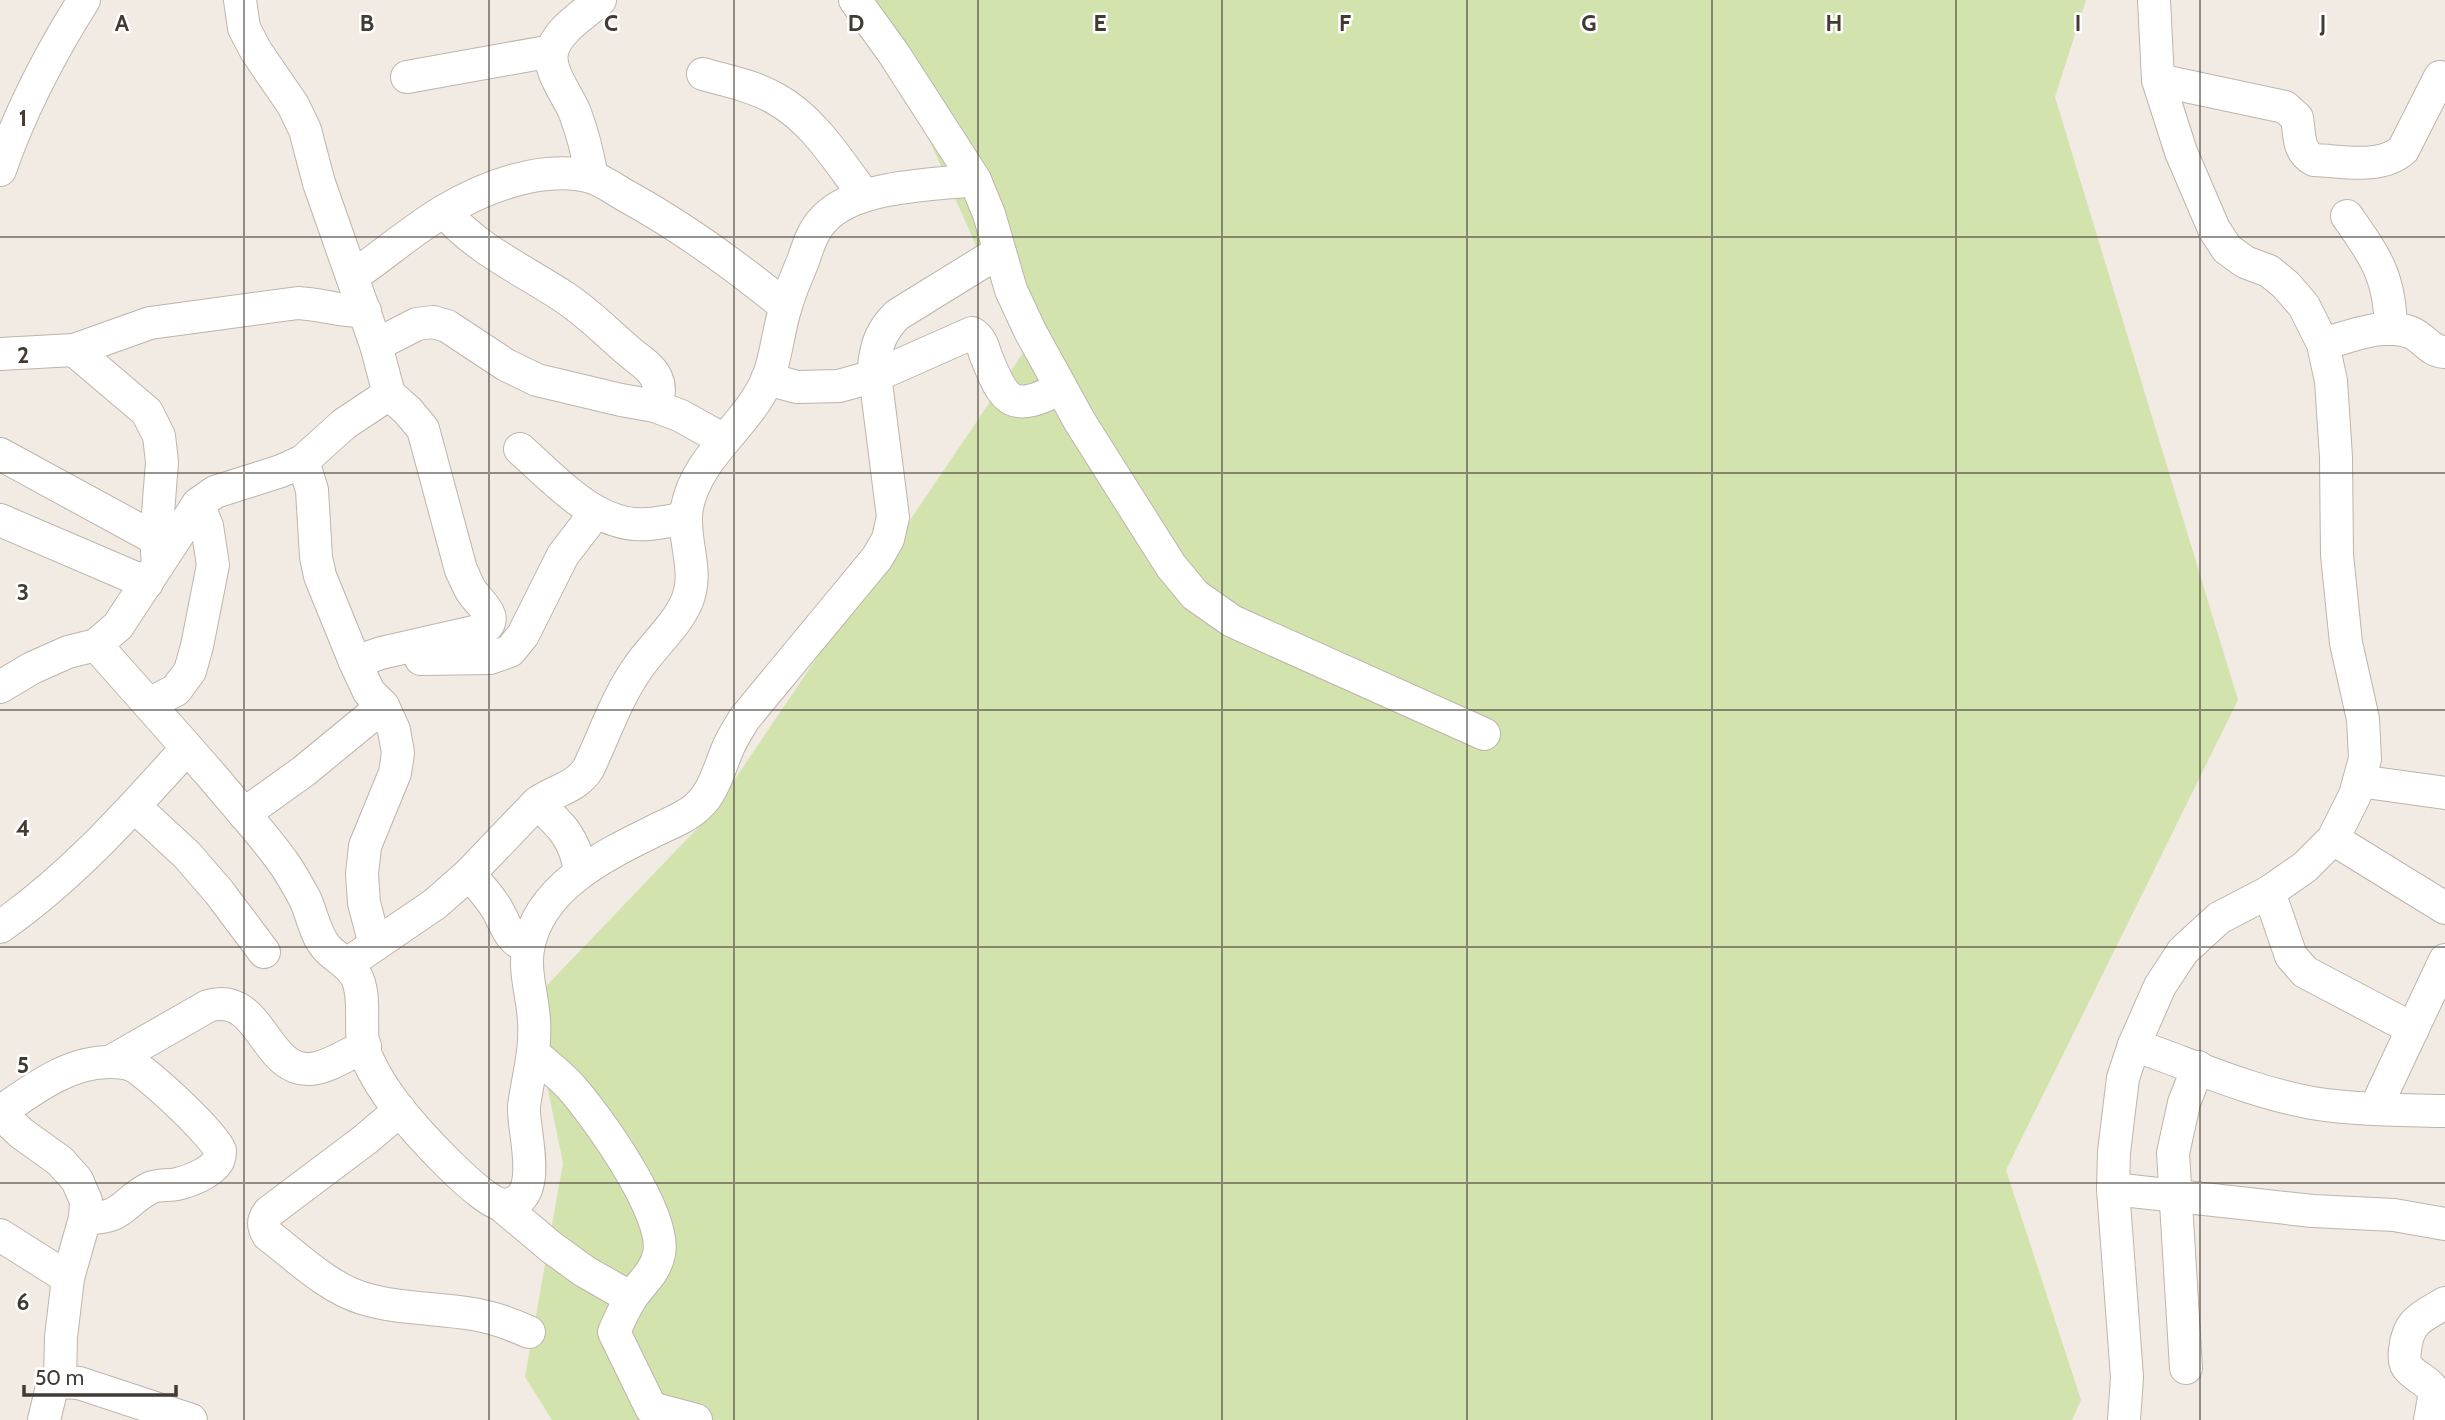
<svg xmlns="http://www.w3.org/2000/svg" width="2445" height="1420" viewBox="0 0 2445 1420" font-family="Cabin,sans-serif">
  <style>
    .green { fill: #d2e3ae }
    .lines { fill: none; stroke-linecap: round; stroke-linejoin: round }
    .minor-casing { stroke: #beb4aa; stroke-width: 34 }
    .minor { stroke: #fff; stroke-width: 32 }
    .grid { fill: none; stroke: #423b34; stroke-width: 2; stroke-opacity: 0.55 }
    .grid-label { font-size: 23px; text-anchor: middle; font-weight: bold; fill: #423b34; stroke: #fff; stroke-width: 5; stroke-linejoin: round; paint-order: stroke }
  </style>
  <rect width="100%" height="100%" fill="#f1ebe3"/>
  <polygon class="green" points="868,0 2086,0 2055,97 2238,700 2006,1170 2081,1400 2072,1420 552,1420 525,1377 563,1163 530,1003 712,813 1023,353"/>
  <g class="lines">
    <defs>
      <g id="minor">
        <path d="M240 0 244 28 256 51 293 105 305 130 319 183 376 345 389 394 408 411 423 429 461 570C465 577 467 585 472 592 480 604 501 618 482 630L381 653 355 662"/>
        <polyline points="855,0 894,54 975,180 989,214 1011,290 1030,331 1080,422 1171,566 1195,595 1232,621 1484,734"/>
        <path d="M703 74C727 81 754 86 776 99 814 120 839 162 864 195"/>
        <polyline points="407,77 552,51"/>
        <path d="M2158 80 2285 107 2297 118C2300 135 2297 151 2314 160 2343 161 2380 170 2403 150L2440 77"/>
        <path d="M0 170C21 109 50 54 84 0"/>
        <path d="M592 177C588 155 583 134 575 113 568 95 548 72 552 52 556 31 585 14 600 0"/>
        <path d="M444 211C475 248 521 269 561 295 588 312 607 333 631 353 640 361 653 368 657 380 661 389 658 397 655 406"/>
        <path d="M2347 216C2376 258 2390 276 2391 329"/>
        <path d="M353 276C384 255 412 230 444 211 485 187 543 164 591 177 604 181 617 191 628 197 684 228 736 266 785 306"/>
        <path d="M2323 344C2349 337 2385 321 2412 333 2425 339 2429 351 2445 352"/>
        <polyline points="376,345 417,324 433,322 447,326 506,365 537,380 621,400 655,406 681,416 724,440"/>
        <polyline points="74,350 147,412 159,436 162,462 156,539 158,565"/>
        <path d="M0 354 74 350 150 323 298 303C321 304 342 312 365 311"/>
        <path d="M767 379 797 387 839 386 875 376 972 333C981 338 983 347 986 356 1005 404 1012 413 1061 388"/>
        <path d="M520 449C555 480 597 529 648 524 661 523 674 520 686 518"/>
        <polyline points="0,454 156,539"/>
        <polyline points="303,461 312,490 316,557 320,576 355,662 369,692 383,706 394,730 398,753 395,773 365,846 362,874 364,903 375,945"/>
        <polyline points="0,520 147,583"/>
        <path d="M96 645C137 691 178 737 218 783 240 810 265 836 285 865 292 875 299 888 305 899 312 914 315 934 326 947 336 959 352 964 358 980 367 1004 357 1033 367 1058 375 1076 386 1093 398 1108 412 1127 484 1206 504 1205 547 1202 522 1130 524 1106 528 1077 536 1051 534 1021 533 997 524 973 528 949 538 888 603 856 652 832 667 824 686 818 698 806 714 792 720 766 728 748 732 738 739 728 744 719L877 558 888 539 893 517 874 367C876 345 881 331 897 315L999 252"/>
        <polyline points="421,659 490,658 510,651 523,635 563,555 596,512"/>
        <polyline points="0,687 32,668 68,652 96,645 118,626 198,504 215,492 281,471 303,461 344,424 389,394"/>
        <polyline points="149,704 176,690 190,671 197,646 213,565 207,526 198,504"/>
        <polyline points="2359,781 2445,793"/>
        <path d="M537 803C561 825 575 838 580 871"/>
        <polyline points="134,806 187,855 219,892 264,952"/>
        <polyline points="244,814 304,771 383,706"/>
        <polyline points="2333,839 2445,908"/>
        <path d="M469 874C479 885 489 896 497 909 506 925 509 941 528 947"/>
        <polyline points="2269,892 2291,956 2305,972 2413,1029"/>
        <path d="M0 927C72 877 129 812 187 748"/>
        <path d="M347 964 435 904 469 874 537 803C555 790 576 788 588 769 604 736 616 699 637 669 652 646 676 627 687 601 700 569 681 539 687 507 698 454 748 426 768 378 777 355 778 330 786 306 790 291 797 276 803 261 808 246 813 230 824 219 855 185 932 185 975 180"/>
        <path d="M2134 1045C2192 1065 2251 1092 2312 1103 2355 1110 2401 1110 2445 1111"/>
        <path d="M534 1054C546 1064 559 1074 570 1086 596 1115 668 1215 659 1254 655 1273 641 1283 631 1298 624 1309 619 1321 614 1332L651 1408 696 1420"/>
        <path d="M110 1062 208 1006C261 990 264 1072 310 1069 328 1068 348 1054 365 1046"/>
        <polyline points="2375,1109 2445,960"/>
        <path d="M400 1110 366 1139 269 1212C262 1221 263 1226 268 1235 297 1257 327 1287 362 1298 397 1309 436 1308 473 1314 493 1317 511 1324 529 1332"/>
        <path d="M0 1112C32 1090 69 1061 111 1062 117 1062 126 1063 132 1065 147 1072 215 1135 220 1151 220 1154 219 1158 218 1161 211 1173 190 1181 177 1184 168 1186 158 1184 150 1188 121 1203 124 1219 85 1218"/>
        <polyline points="0,1113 21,1133 60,1161 77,1180 86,1201 85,1218 68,1278 61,1337 60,1382"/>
        <polyline points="2113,1189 2313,1211 2394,1215 2445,1224"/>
        <polyline points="501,1205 551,1247 584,1271 631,1298"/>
        <polyline points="0,1235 68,1278"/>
        <polyline points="2186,1368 2173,1153 2184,1103 2198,1067"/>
        <polyline points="44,1420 51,1391 60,1382 79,1383 191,1420"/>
        <polyline points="2124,1420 2127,1377 2113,1189 2114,1152 2123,1078 2134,1045 2160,986 2183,951 2219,918 2269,892 2305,867 2333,839 2355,795 2365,759 2363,719 2346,643 2337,555 2336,457 2331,381 2323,344 2304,306 2286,285 2269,271 2245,262 2227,249 2214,229 2181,152 2158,80 2154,0"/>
        <path d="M2430 1420 2435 1392C2428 1381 2419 1379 2410 1370 2404 1365 2404 1357 2405 1350 2408 1320 2422 1317 2445 1303"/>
      </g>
    </defs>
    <use href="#minor" class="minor-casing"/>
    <use href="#minor" class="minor"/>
  </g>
  <path class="grid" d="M244 0V1420M489 0V1420M734 0V1420M978 0V1420M1222 0V1420M1467 0V1420M1712 0V1420M1956 0V1420M2200 0V1420M0 237H2445M0 473H2445M0 710H2445M0 947H2445M0 1183H2445"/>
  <g class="grid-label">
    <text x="122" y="31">A</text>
    <text x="367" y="31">B</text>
    <text x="611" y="31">C</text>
    <text x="856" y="31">D</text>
    <text x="1100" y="31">E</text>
    <text x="1345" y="31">F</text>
    <text x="1589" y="31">G</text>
    <text x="1834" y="31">H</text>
    <text x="2078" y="31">I</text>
    <text x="2323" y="31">J</text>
    <text x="23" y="126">1</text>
    <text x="23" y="363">2</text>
    <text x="23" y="600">3</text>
    <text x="23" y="836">4</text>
    <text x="23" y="1073">5</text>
    <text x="23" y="1310">6</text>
  </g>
  <path d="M24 1385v10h152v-10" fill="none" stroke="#423b34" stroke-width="3.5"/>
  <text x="35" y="1385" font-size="21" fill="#423b34" stroke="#ffffff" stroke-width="5" paint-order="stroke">50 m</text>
</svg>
